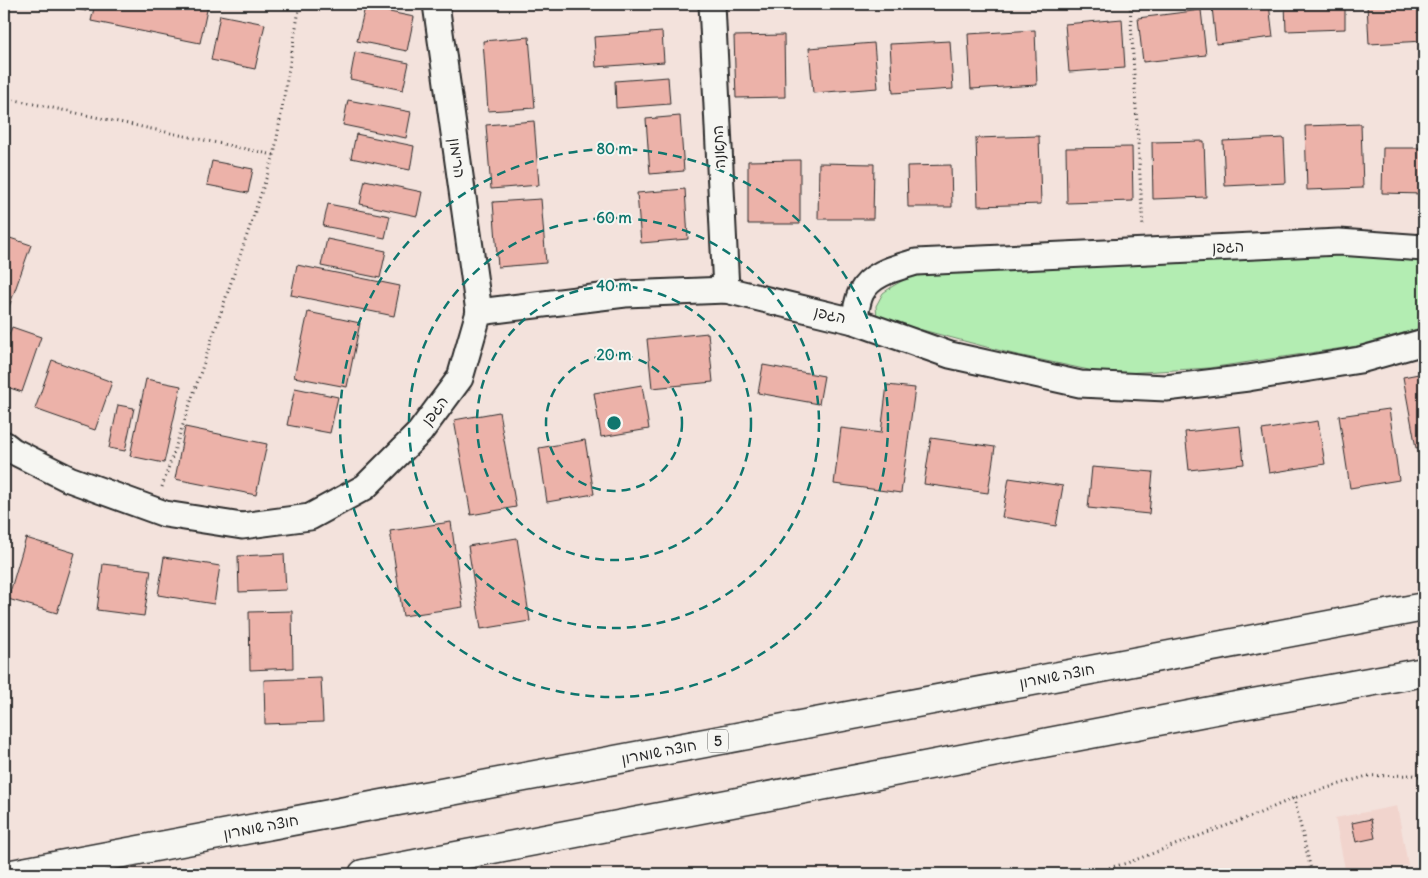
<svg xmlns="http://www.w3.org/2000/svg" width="1428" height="878" viewBox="0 0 1428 878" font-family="Delius,'Playpen Sans Hebrew',sans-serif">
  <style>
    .built { fill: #f1d4cd }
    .green { fill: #b3edb2; stroke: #6f8c6e }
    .building { fill: #ecb2a9; stroke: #2b2b2b }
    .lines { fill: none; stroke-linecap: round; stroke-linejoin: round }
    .minor-casing { stroke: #2b2b2b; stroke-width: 29 }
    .motorway-casing { stroke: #2b2b2b; stroke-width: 31 }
    .path { stroke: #2b2b2b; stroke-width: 3; stroke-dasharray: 1 4; stroke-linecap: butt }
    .minor { stroke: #f6f6f2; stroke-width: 25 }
    .motorway { stroke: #f6f6f2; stroke-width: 28 }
    .ring { fill: none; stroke: #0f766e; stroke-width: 2.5; stroke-dasharray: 9 6 }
    .labels { text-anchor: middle; stroke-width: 4; stroke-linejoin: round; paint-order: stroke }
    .shield { fill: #f6f6f2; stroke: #686867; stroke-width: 1 }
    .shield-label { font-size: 14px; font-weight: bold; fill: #2b2b2b }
    .street-label { font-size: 15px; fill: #2b2b2b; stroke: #f6f6f2 }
    .centre { fill: #0f766e; stroke: #f6f6f2; stroke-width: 2.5 }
    .ring-label { font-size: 15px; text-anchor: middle; font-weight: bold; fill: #0f766e; stroke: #f6f6f2; stroke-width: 4; stroke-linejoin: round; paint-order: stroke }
  </style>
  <rect width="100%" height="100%" fill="#f3e2dc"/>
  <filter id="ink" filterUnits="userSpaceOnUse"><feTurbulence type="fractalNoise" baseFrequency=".02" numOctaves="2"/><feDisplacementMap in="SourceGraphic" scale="10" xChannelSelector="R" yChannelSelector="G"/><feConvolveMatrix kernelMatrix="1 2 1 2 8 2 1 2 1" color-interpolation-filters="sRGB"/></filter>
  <g filter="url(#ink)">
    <polygon class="built" points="1397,806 1408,865 1363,874 1346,874 1335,818"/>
    <polygon class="green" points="1394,254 1424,259 1424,327 1357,346 1209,368 1108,374 1013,354 877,318 876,306 883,293 893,286 909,277 947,272 992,269 1141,265 1255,258"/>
    <g class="building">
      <polygon points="52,4 87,4 86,11"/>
      <polygon points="95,4 201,4 208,5 200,43 91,21"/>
      <polygon points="1234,4 1269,4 1273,37 1216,44 1212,7"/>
      <polygon points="1285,4 1345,4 1345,29 1286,31"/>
      <polygon points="1367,4 1424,4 1424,41 1369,44"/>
      <polygon points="365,7 414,17 407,51 357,41"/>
      <polygon points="1201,10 1206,55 1143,62 1138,18"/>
      <polygon points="220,15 265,24 255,69 211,60"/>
      <polygon points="1122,19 1125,68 1069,72 1065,24"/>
      <polygon points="1035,30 1037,85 971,89 968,34"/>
      <polygon points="662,32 664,62 596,67 594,37"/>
      <polygon points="784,35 785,97 736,98 734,36"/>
      <polygon points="529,37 535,108 488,111 483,41"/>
      <polygon points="950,41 953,89 893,93 890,44"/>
      <polygon points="874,43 878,88 813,93 809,48"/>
      <polygon points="355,52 409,63 403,90 350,79"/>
      <polygon points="668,77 670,104 616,108 615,81"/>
      <polygon points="348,100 411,112 406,138 343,125"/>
      <polygon points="680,116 684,171 650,174 646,119"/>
      <polygon points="534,121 539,185 491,189 486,125"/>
      <polygon points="1361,124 1363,188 1307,190 1305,126"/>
      <polygon points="356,134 414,146 410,170 351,158"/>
      <polygon points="1039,136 1041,204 978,206 976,138"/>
      <polygon points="1284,138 1286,183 1225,186 1223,141"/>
      <polygon points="1204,141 1206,197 1153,199 1152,142"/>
      <polygon points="1132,147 1133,201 1067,203 1066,148"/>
      <polygon points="1383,148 1424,148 1424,194 1382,193"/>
      <polygon points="800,160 800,224 748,224 748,161"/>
      <polygon points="212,161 253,169 248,193 207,185"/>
      <polygon points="819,163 874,164 873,219 818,219"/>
      <polygon points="951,165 952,207 908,207 907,166"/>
      <polygon points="365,180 422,192 417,216 360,204"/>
      <polygon points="685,189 688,239 641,243 637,193"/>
      <polygon points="541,199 546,263 498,267 493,202"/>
      <polygon points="328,204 390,216 385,238 323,226"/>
      <polygon points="7,237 31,245 4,321 4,247"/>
      <polygon points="327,239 386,251 380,278 321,266"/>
      <polygon points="297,265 400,286 394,316 291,295"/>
      <polygon points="308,312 360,323 347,387 294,377"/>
      <polygon points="12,327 41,337 22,392 4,386 4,349"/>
      <polygon points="708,333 713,382 652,388 647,339"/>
      <polygon points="52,360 112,382 95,430 35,409"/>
      <polygon points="763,365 824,376 819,404 758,393"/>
      <polygon points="1424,373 1424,446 1416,448 1403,377"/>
      <polygon points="146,379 181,386 164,463 130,456"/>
      <polygon points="642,385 649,429 601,437 594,393"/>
      <polygon points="887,385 915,388 901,493 834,484 841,428 881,433"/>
      <polygon points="295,388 338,397 330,433 287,425"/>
      <polygon points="118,405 134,408 125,451 109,448"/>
      <polygon points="1389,409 1399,480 1350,488 1339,416"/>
      <polygon points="499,412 516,507 471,515 454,420"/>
      <polygon points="1318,421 1325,464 1269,473 1262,430"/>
      <polygon points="1240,426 1244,464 1189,470 1185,432"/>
      <polygon points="185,427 267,444 256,495 175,479"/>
      <polygon points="931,438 995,447 988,493 924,484"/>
      <polygon points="585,440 594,494 547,502 539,448"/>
      <polygon points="1092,467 1153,472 1149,514 1088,508"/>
      <polygon points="1009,478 1063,486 1056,526 1002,517"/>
      <polygon points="451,522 463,607 403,616 390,531"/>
      <polygon points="26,538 75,553 57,613 8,599"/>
      <polygon points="517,538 530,621 481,629 468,546"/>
      <polygon points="284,554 286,590 239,592 238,556"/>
      <polygon points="164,557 220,566 214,604 158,595"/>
      <polygon points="103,564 151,570 144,616 97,610"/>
      <polygon points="292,611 293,668 250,670 249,612"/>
      <polygon points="321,678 323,722 265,724 264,680"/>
      <polygon points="1371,819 1375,838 1356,842 1352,823"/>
    </g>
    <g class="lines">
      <defs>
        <g id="minor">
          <polyline points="436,4 479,312"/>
          <polyline points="712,4 726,290"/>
          <path d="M854 321C856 312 857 301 861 293 871 273 896 268 916 262L1339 242 1424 248"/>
          <polyline points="4,444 13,451 69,479 165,514 242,526 310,517 365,487 420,432 460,378 479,312 625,294 726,290 854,321 950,355 1080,384 1166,388 1248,378 1360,360 1424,342"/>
        </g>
        <g id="motorway">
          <polyline points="12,874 1424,607"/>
          <polyline points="363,874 1231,707 1424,672"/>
        </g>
      </defs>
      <use href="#minor" class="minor-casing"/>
      <use href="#motorway" class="motorway-casing"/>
      <g class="path">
        <polyline points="1130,4 1143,228"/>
        <polyline points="4,99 6,98 274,155"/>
        <polyline points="162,487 274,155 300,4"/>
        <polyline points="1294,798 1312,874"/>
        <polyline points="1085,874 1127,863 1260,813 1294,798 1367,776 1413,775 1424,777"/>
      </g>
      <use href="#minor" class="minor"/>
      <use href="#motorway" class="motorway"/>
    </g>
  </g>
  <g class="ring">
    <circle cx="614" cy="423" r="68"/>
    <circle cx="614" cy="423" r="137"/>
    <circle cx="614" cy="423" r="205"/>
    <circle cx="614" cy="423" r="274"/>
  </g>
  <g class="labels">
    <rect class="shield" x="708" y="729.5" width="20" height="23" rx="4"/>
    <g class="shield-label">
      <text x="718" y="746">5</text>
    </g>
    <g class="street-label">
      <text transform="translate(719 147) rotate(-93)" y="5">התאנה</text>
      <text transform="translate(457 158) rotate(82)" y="5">הרימון</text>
      <text transform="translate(1228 247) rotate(-2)" y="5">הגפן</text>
      <text transform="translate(830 315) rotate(13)" y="5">הגפן</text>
      <text transform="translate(435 411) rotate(-53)" y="5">הגפן</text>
      <text transform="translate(1057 676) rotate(-11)" y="5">חוצה שומרון</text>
      <text transform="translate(659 752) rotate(-11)" y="5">חוצה שומרון</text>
      <text transform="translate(261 827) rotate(-11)" y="5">חוצה שומרון</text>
    </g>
  </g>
  <circle cx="614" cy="423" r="8" class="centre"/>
  <g class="ring-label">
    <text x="614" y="154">80 m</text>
    <text x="614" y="223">60 m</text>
    <text x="614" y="291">40 m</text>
    <text x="614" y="360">20 m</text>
  </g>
  <rect width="1428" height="878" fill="none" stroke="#f6f6f2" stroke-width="20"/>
  <rect x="10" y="10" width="1408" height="858" fill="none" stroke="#2b2b2b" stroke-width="2" filter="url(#ink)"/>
</svg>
